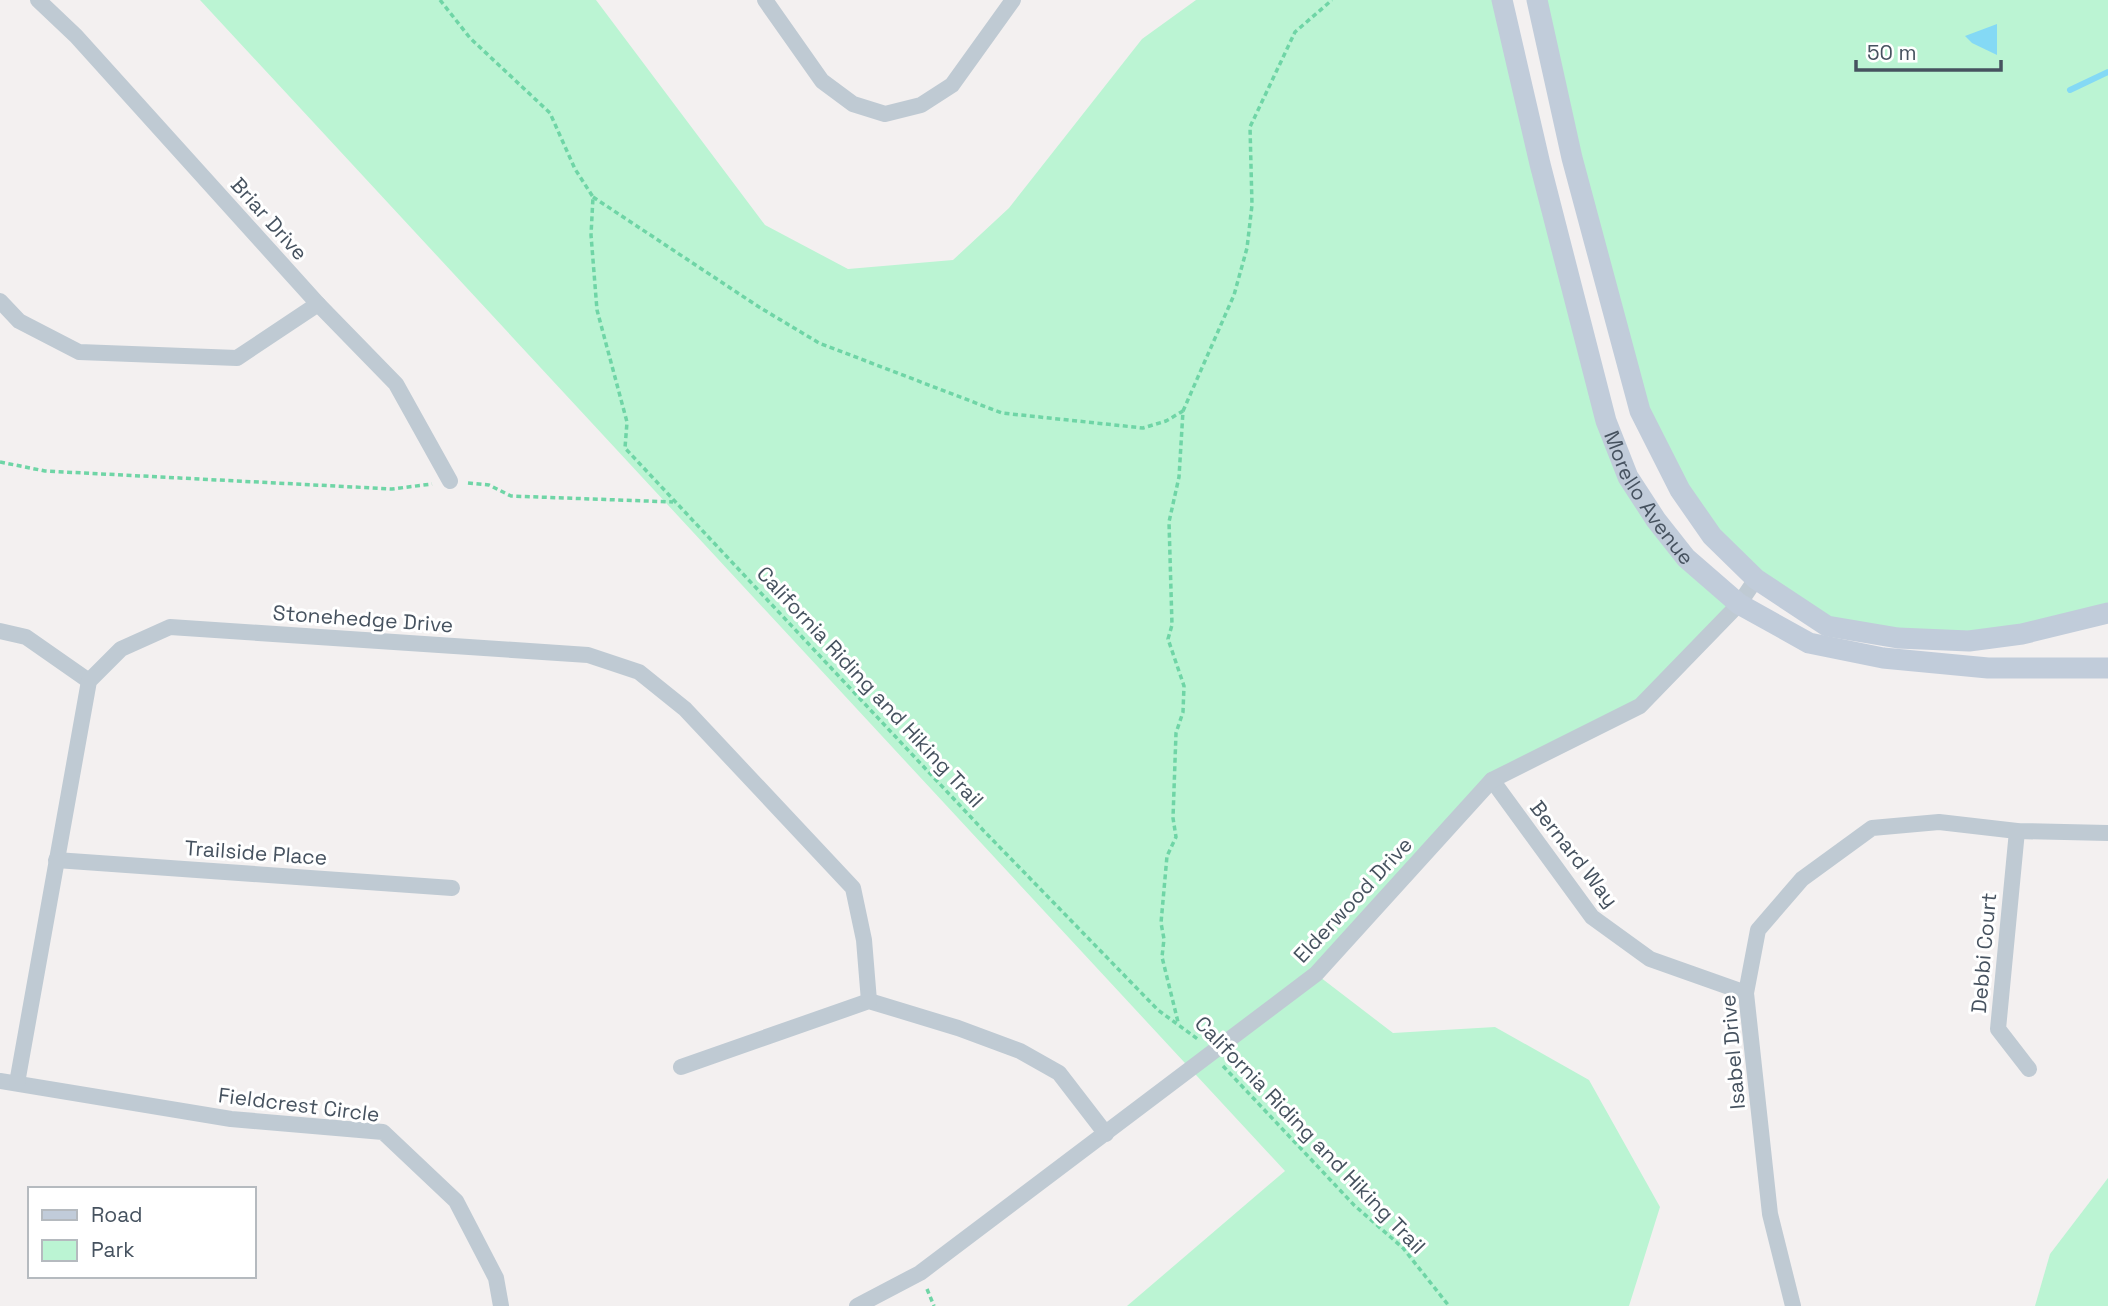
<svg xmlns="http://www.w3.org/2000/svg" width="2108" height="1306" viewBox="0 0 2108 1306" font-family="'Space Grotesk',sans-serif">
  <style>
    .green { fill: #bbf4d3 }
    .water { fill: #84d9f5 }
    .lines { fill: none; stroke-linecap: round; stroke-linejoin: round }
    .stream { stroke: #84d9f5; stroke-width: 6 }
    .path { stroke: #6fd5a6; stroke-width: 3.5; stroke-dasharray: 5 3.5; stroke-linecap: butt }
    .street { stroke: #bfcad3; stroke-width: 16 }
    .secondary { stroke: #c1ccda; stroke-width: 21 }
    .labels { text-anchor: middle; stroke-width: 6; stroke-linejoin: round; paint-order: stroke }
    .street-label { font-size: 21px; fill: #46525f; stroke: #fff }
  </style>
  <rect width="100%" height="100%" fill="#f3f0f0"/>
  <g class="green">
    <polygon points="200,0 596,0 765,225 848,269 953,260 1009,208 1142,39 1196,0 1502,0 1628,477 1739,604 1640,706 1492,780 1316,974 1393,1033 1495,1027 1589,1080 1660,1207 1629,1306 1127,1306 1285,1171"/>
    <polygon points="1537,0 2108,0 2108,613 2022,634 1827,626 1712,536 1640,411"/>
    <polygon points="2108,1178 2108,1306 2035,1306 2050,1254"/>
  </g>
  <polygon class="water" points="1997,24 1997,55 1972,43 1965,36"/>
  <g class="lines">
    <polyline class="stream" points="2070,90 2108,72"/>
    <g class="path">
      <polyline points="440,0 470,38 550,113 575,169 593,197 591,235 597,310 627,422 625,448 982,829 1158,1010 1199,1040"/>
      <polyline points="593,197 759,307 819,343 1002,413 1143,428 1166,421 1183,411 1179,477 1169,522 1172,625 1168,639 1184,686 1183,712 1176,733 1173,818 1176,837 1167,856 1161,923 1164,939 1162,957 1178,1022"/>
      <polyline points="1183,411 1234,295 1247,248 1252,205 1250,127 1295,32 1332,0"/>
      <polyline points="0,462 45,471 392,489 432,484"/>
      <polyline points="468,483 489,485 511,496 673,502"/>
      <polyline points="1223,1066 1354,1205 1403,1248 1449,1306"/>
      <polyline points="927,1289 934,1306"/>
    </g>
    <g class="street">
      <polyline points="38,0 76,36 318,304 396,384 450,481"/>
      <polyline points="765,0 822,81 853,104 885,114 921,105 952,85 1013,0"/>
      <polyline points="0,301 19,321 79,352 237,358 318,304"/>
      <polyline points="0,631 26,637 89,681"/>
      <polyline points="1492,780 1592,917 1650,959 1746,993"/>
      <polyline points="2017,831 1998,1029 2029,1069"/>
      <polyline points="56,860 452,888"/>
      <polyline points="681,1067 869,1001 958,1028 1020,1051 1059,1073 1106,1134"/>
      <polyline points="0,1081 231,1119 383,1132 456,1201 496,1278 501,1306"/>
      <polyline points="17,1083 89,681 121,649 170,627 588,655 639,672 685,709 853,888 864,940 869,1001"/>
      <polyline points="857,1306 920,1273 1316,974 1492,780 1640,706 1739,604 1756,579"/>
      <polyline points="1793,1306 1770,1214 1746,993 1758,930 1802,879 1872,828 1939,822 2017,831 2108,833"/>
    </g>
    <g class="secondary">
      <path id="s1" d="M1502 0 1540 164 1606 421 1628 477 1656 520 1686 558 1739 604 1809 643 1883 658 1988 668H2108"/>
      <polyline points="1537,0 1572,158 1640,411 1680,490 1712,536 1756,579 1827,626 1898,638 1969,641 2022,634 2108,613"/>
    </g>
  </g>
  <g class="labels">
    <g class="street-label">
      <text transform="translate(269 219) rotate(48)" y="7">Briar Drive</text>
      <text dy="7" stroke="none"><textPath href="#s1" startOffset="522">Morello Avenue</textPath></text>
      <text transform="translate(363 619) rotate(4)" y="7">Stonehedge Drive</text>
      <text transform="translate(870 687) rotate(47)" y="7">California Riding and Hiking Trail</text>
      <text transform="translate(256 853) rotate(4)" y="7">Trailside Place</text>
      <text transform="translate(1574 854) rotate(52)" y="7">Bernard Way</text>
      <text transform="translate(1353 900) rotate(-47)" y="7">Elderwood Drive</text>
      <text transform="translate(1984 953) rotate(-85)" y="7">Debbi Court</text>
      <text transform="translate(1733 1052) rotate(-95)" y="7">Isabel Drive</text>
      <text transform="translate(299 1105) rotate(7)" y="7">Fieldcrest Circle</text>
      <text transform="translate(1310 1135) rotate(46)" y="7">California Riding and Hiking Trail</text>
    </g>
  </g>
  <rect x="28" y="1187" width="228" height="91" fill="#ffffff" stroke="#b5babf" stroke-width="2"/>
  <rect x="42" y="1210" width="35" height="10" fill="#c1ccda" stroke="#b5babf" stroke-width="2"/>
  <text x="91" y="1222" font-size="21" fill="#46525f">Road</text>
  <rect x="42" y="1240" width="35" height="21" fill="#bbf4d3" stroke="#b5babf" stroke-width="2"/>
  <text x="91" y="1257" font-size="21" fill="#46525f">Park</text>
  <path d="M1856 60v10h145v-10" fill="none" stroke="#46525f" stroke-width="3.5"/>
  <text x="1867" y="60" font-size="21" fill="#46525f" stroke="#ffffff" stroke-width="5" paint-order="stroke">50 m</text>
</svg>
